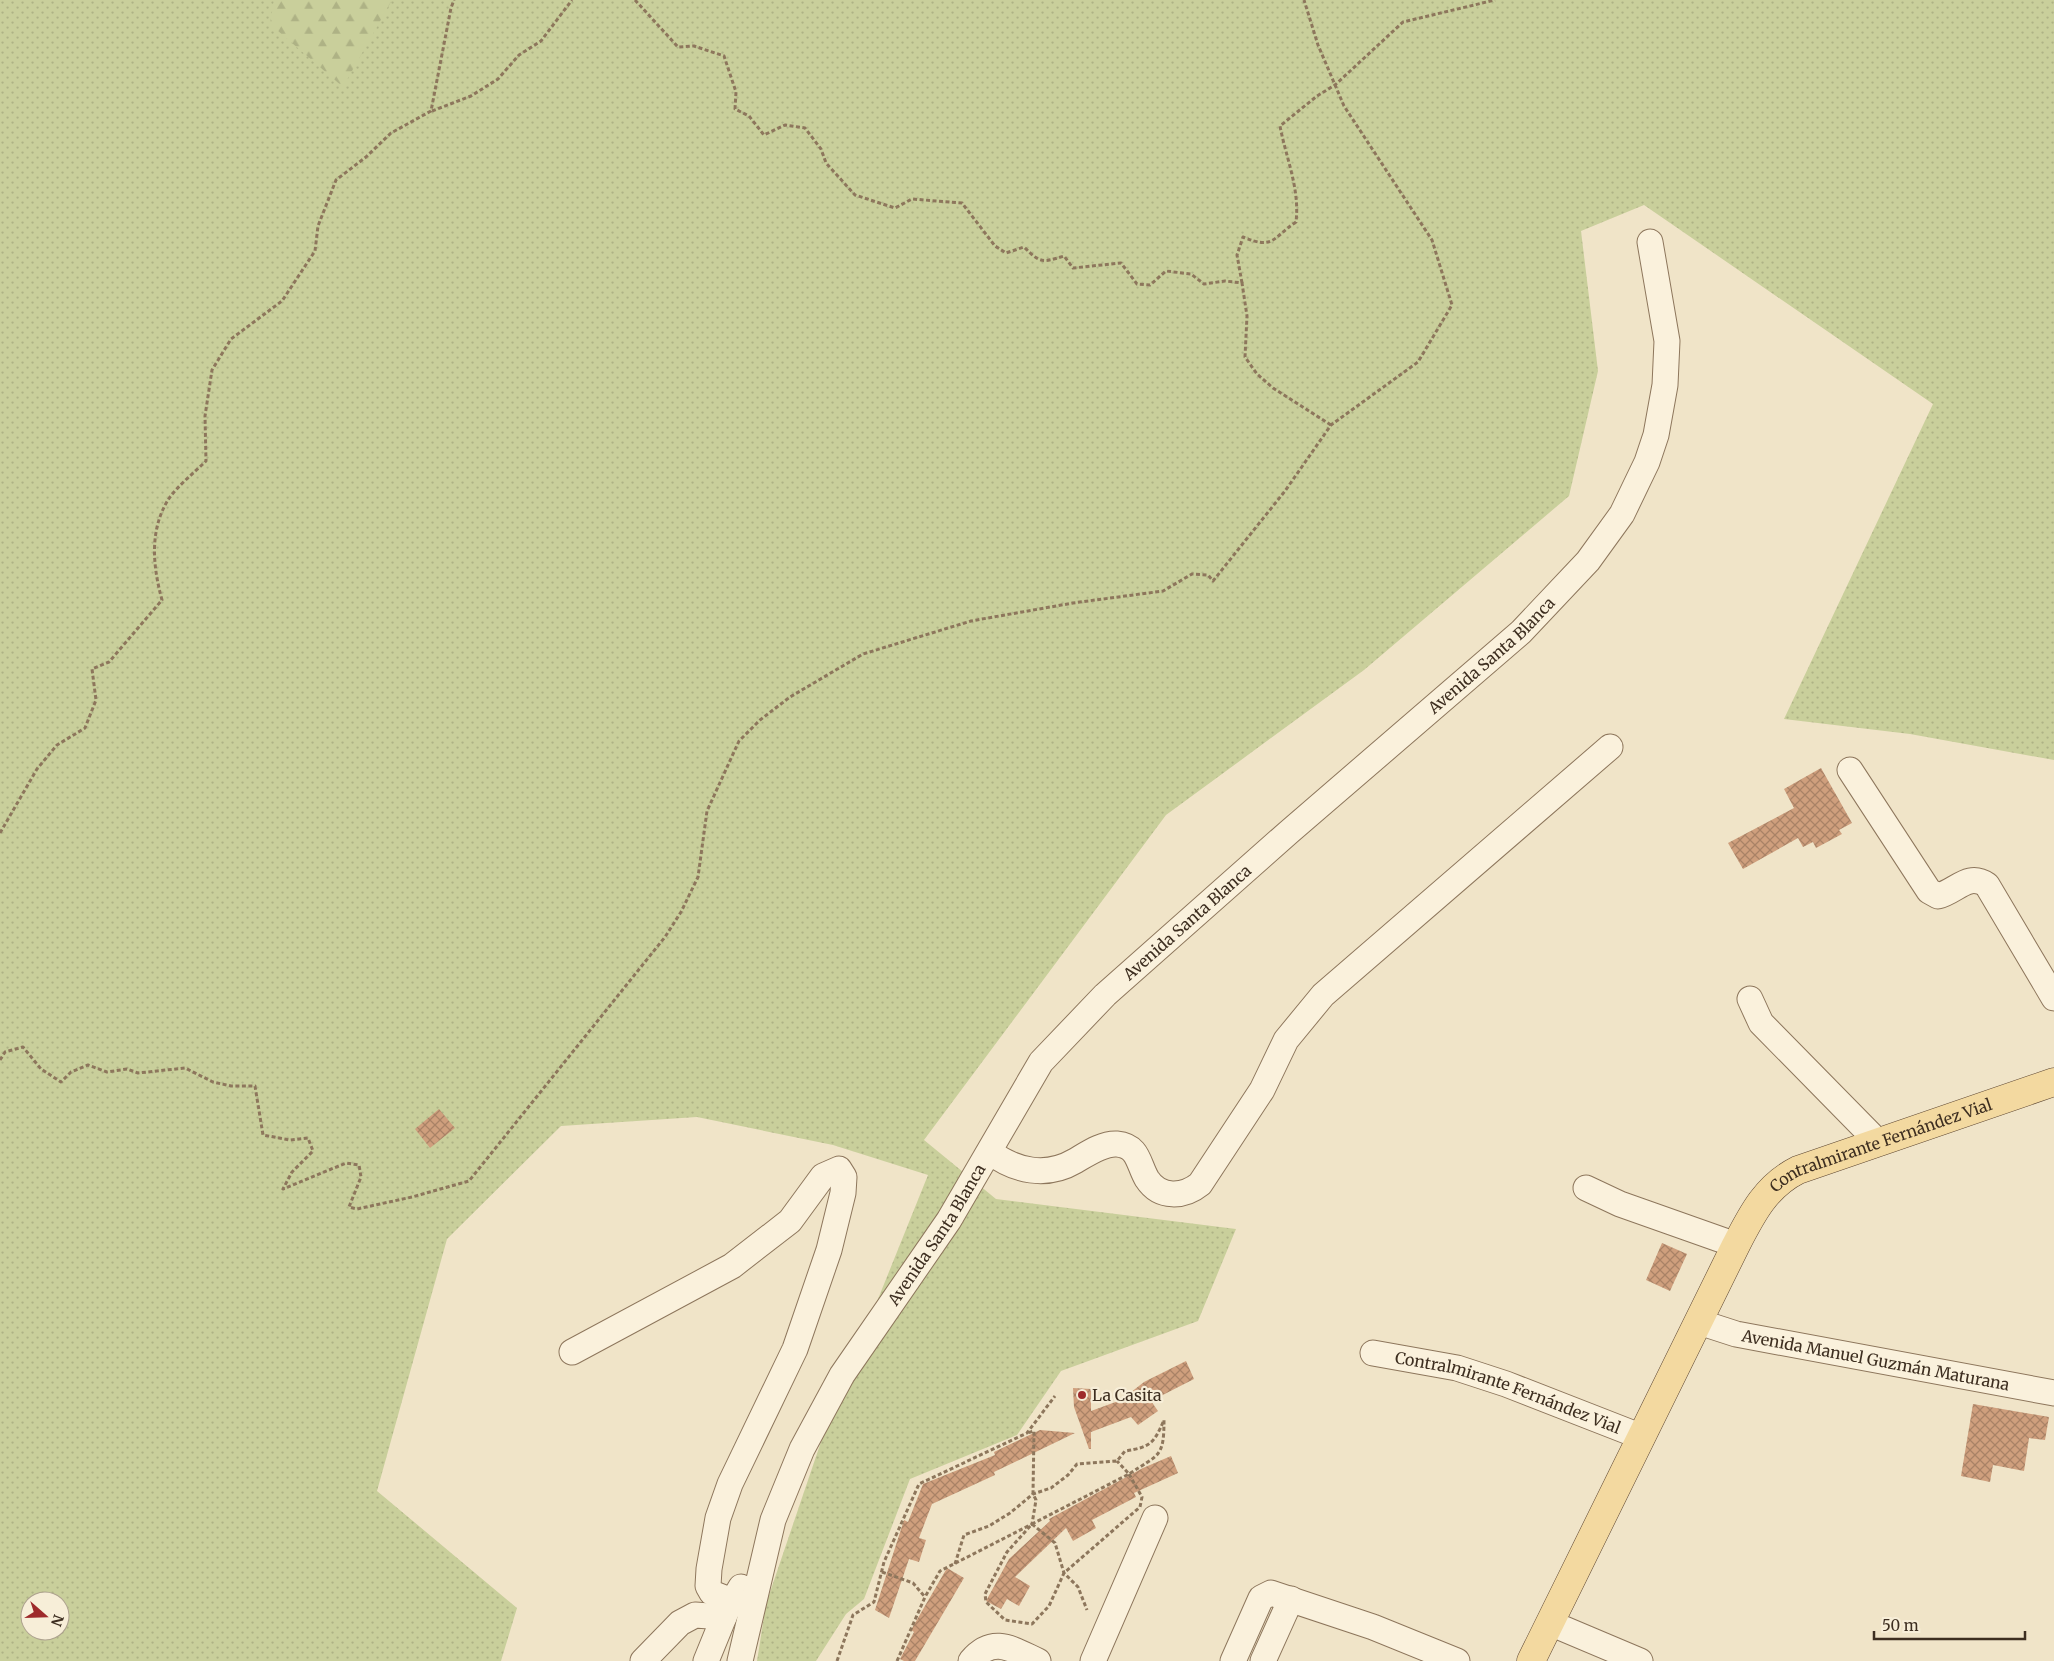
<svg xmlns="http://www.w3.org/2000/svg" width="2054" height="1661" viewBox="0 0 2054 1661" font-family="Merriweather,serif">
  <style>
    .grass { fill: url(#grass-dots); fill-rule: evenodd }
    .forest { fill: url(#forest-firs) }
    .building { fill: url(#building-cross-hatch) }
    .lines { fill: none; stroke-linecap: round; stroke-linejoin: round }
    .minor-casing { stroke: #8d765c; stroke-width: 27 }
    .major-casing { stroke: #5b4430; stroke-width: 29 }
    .path { stroke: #8d765c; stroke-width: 3; stroke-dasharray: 4 2.5; stroke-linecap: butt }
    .minor { stroke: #faf1dc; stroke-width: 25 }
    .major { stroke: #f3d9a0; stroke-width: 28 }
    .poi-dot { fill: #9e2a2b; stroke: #f7eed8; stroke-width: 2 }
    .labels { text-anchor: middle; stroke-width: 4.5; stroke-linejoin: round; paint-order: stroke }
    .street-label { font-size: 16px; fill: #3d2e20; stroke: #f7eed8 }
    .poi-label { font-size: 16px; fill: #3d2e20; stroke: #f7eed8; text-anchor: start }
  </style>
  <defs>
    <pattern id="grass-dots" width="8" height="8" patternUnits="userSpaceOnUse" patternTransform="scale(1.25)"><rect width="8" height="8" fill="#c9cf9b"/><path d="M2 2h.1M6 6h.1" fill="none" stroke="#aeb285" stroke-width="1.8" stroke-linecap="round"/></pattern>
    <pattern id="forest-firs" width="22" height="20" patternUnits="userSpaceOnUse" patternTransform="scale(1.25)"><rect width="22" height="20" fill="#c9cf9b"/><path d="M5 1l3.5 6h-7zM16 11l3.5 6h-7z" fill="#aeb285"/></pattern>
    <pattern id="building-cross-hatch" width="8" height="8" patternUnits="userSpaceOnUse" patternTransform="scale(1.25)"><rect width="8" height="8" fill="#cf9f7d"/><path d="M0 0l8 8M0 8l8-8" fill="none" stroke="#a98266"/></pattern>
  </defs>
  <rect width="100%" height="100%" fill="#f0e4c8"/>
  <path class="grass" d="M0 0H2054V760L1910 734 1784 719 1933 404 1644 205 1581 231 1598 371 1569 496 1364 670 1166 815 924 1140 996 1199 1236 1229 1198 1321 1061 1371 1017 1435 910 1479 864 1599 846 1614 816 1661H757L766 1604 824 1433 928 1175 833 1145 697 1117 561 1126 447 1239 377 1491 517 1608 501 1661H0ZM30 1601H60V1631H30Z"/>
  <polygon class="forest" points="274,0 392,0 343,87 270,24"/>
  <g class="building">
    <polygon points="1821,768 1852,823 1839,830 1842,834 1816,848 1813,842 1803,847 1798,838 1743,869 1728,843 1794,808 1784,789"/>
    <polygon points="439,1109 455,1128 430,1148 415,1129"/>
    <polygon points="1662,1243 1687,1254 1670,1291 1646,1280"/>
    <polygon points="1186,1361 1194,1379 1151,1401 1158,1411 1138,1425 1131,1417 1091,1432 1091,1449 1089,1449 1074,1407 1073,1388 1091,1389 1091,1411 1121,1400 1144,1382"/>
    <polygon points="1973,1404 2049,1417 2045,1440 2029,1438 2024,1471 1993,1465 1990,1482 1961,1476"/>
    <polygon points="1040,1430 1075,1433 994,1472 995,1475 932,1504 919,1538 926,1540 919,1562 909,1559 889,1618 875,1610 904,1520 908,1522 923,1484 995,1455 994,1452"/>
    <polygon points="1171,1456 1178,1473 1134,1493 1136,1497 1092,1520 1096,1528 1073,1541 1066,1528 1015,1577 1030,1586 1019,1606 1007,1599 1001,1609 986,1601 1009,1559 1050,1521 1049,1519 1143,1468"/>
    <polygon points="947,1568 964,1578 915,1661 904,1661 900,1659 914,1632 911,1630"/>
  </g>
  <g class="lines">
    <defs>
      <g id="minor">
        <path d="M1850 770 1929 891 1938 896C1957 891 1968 872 1987 885L2054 998"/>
        <polyline points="1750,999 1761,1023 1877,1141"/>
        <path d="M990 1152C1015 1171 1046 1178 1075 1161 1087 1154 1103 1143 1117 1144 1139 1146 1138 1164 1147 1179 1160 1199 1184 1197 1200 1184L1262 1090 1286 1040 1323 995 1610 747"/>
        <polyline points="1586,1188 1620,1204 1736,1245"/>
        <path id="s1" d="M1699 1322 1736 1334 2054 1393"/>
        <polyline points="572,1352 732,1266 790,1221 823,1176 839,1169 844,1177 843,1193 829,1250 795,1349 730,1484 718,1518 709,1569 708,1586 712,1593 732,1601"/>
        <path id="s2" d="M1373 1353 1457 1368 1506 1384 1642 1437"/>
        <polyline points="1550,1623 1640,1661"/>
        <polyline points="643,1661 680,1623 695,1615 724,1617"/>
        <polyline points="706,1661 726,1612 741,1587"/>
        <path id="s3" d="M740 1661 773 1520 802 1449 842 1375 949 1220 1041 1062 1105 995 1289 832 1521 632 1588 561 1622 514 1647 462 1656 435 1665 385 1667 341 1650 242"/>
        <path d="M971 1661C993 1635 1012 1649 1038 1661"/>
        <polyline points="1093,1661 1155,1518"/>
        <polyline points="1233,1661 1261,1598 1271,1593 1373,1627 1457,1661"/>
        <polyline points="1263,1661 1291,1599"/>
      </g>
      <g id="major">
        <path id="s4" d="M1531 1661 1736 1245C1752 1214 1766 1186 1798 1170L2054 1082"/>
      </g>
    </defs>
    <use href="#minor" class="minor-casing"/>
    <use href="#major" class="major-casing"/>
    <g class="path">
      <path d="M635 0 678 47 694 46 724 56 736 92 735 109 749 116 764 135 785 125 805 128 821 149 826 163 855 195 895 208 912 199 962 203 995 246 1006 253 1024 247C1040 263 1042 263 1064 256L1073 268 1121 263 1137 284 1150 285 1166 271 1191 274 1204 284 1225 281 1242 283 1247 316 1245 357 1257 374 1273 388 1331 425"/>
      <polyline points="432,111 471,96 498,79 519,55 541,41 572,0"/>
      <path d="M1242 283 1237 255 1243 237C1274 250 1272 238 1296 222 1300 189 1286 158 1280 126L1317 96 1335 85 1403 22 1495 0"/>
      <path d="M0 833 37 769 57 745 85 728 96 700 92 669 109 662 162 600C153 567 149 531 168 500 177 486 194 473 206 461L205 416 212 370 231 339 282 301 315 251 318 226 336 180 366 157 391 133 431 111 451 8 454 0"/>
      <polyline points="0,1060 5,1052 23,1047 41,1069 61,1082 71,1072 88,1065 107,1072 127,1069 138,1073 185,1068 213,1082 231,1086 255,1086 263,1135 290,1140 308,1138 313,1151 292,1172 283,1189 346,1163 359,1165 361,1177 349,1207 357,1209 412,1197 469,1181 665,937 681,912 698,877 707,811 739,741 760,720 790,697 863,654 971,621 1073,603 1163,591 1192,574 1208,575 1213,581 1285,491 1331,425 1418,362 1452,305 1432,240 1344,106 1318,45 1304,0"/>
      <polygon points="1129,1474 1142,1497 1140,1507 1064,1573 1049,1606 1032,1624 1005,1620 986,1602 985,1594 1007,1552 1032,1524"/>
      <polyline points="1032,1524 1055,1543 1064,1573 1078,1587 1087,1610"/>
      <path d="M955 1564 964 1535 989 1526 1010 1513 1033 1494 1051 1488 1068 1475 1077 1464 1117 1461 1125 1451C1151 1447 1154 1443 1164 1420 1164 1458 1159 1454 1129 1474L1117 1461"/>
      <polyline points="882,1572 913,1583 925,1597"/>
      <polyline points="837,1661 853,1615 874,1602 884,1562 919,1484 1027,1433 1055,1396"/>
      <polyline points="897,1661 925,1597 940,1571 1032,1524 1036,1500 1033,1494 1034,1431 1027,1433"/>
    </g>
    <use href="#minor" class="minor"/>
    <use href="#major" class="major"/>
  </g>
  <circle class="poi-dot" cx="1082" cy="1395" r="5"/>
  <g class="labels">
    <g class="street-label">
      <text dy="6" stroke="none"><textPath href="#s3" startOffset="1284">Avenida Santa Blanca</textPath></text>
      <text dy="6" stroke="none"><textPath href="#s3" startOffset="879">Avenida Santa Blanca</textPath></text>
      <text dy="6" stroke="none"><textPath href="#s4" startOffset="649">Contralmirante Fernández Vial</textPath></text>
      <text dy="6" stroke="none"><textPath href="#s3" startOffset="475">Avenida Santa Blanca</textPath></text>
      <text dy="6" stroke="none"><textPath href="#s1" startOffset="181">Avenida Manuel Guzmán Maturana</textPath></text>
      <text dy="6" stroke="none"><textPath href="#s2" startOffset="141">Contralmirante Fernández Vial</textPath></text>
    </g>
    <g class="poi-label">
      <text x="1092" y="1401">La Casita</text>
    </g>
  </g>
  <g transform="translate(45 1616) rotate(110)"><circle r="24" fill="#f7eed8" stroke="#ada18e"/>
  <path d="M0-4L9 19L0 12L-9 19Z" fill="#9e2a2b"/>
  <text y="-8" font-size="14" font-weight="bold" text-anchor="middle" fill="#3d2e20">N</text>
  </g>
  <path d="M1874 1631v8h151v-8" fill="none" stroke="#3d2e20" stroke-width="2.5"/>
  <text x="1882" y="1631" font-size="15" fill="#3d2e20" stroke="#f7eed8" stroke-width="4" paint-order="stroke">50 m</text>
</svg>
